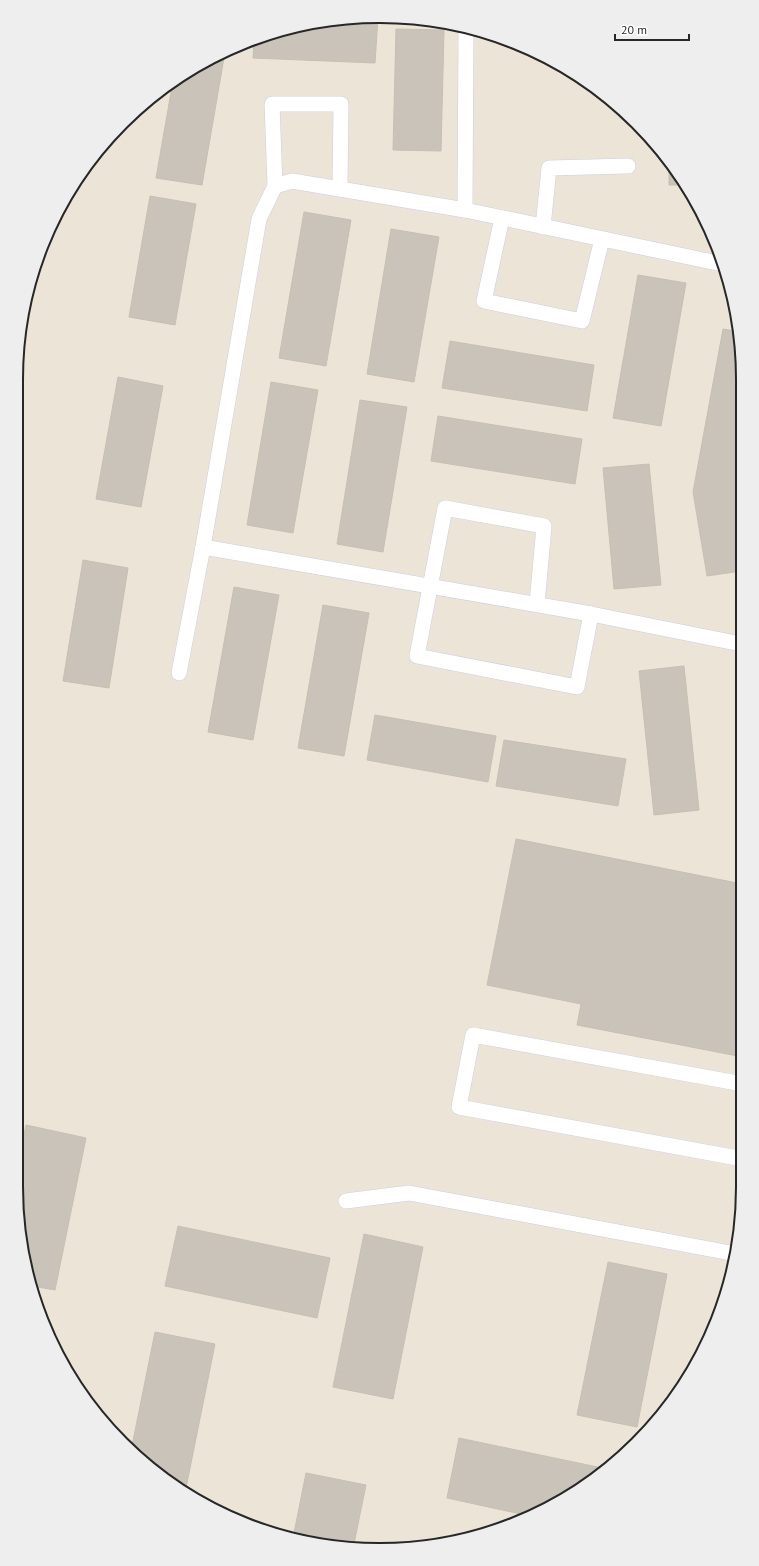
<svg xmlns="http://www.w3.org/2000/svg" width="759" height="1566" viewBox="0 0 759 1566" font-family="'PT Sans',sans-serif">
  <style>
    .building { fill: #c9c3b9; stroke: #c7c0b0 }
    .lines { fill: none; stroke-linecap: round; stroke-linejoin: round }
    .lane-casing { stroke: #cbcee2; stroke-width: 16 }
    .lane { stroke: #fff; stroke-width: 15 }
    .rim { fill: none; stroke: #272727; stroke-width: 2 }
  </style>
  <rect width="100%" height="100%" fill="#ece4d6"/>
  <g class="building">
    <polygon points="370,17 378,17 375,63 253,58 254,40 309,23"/>
    <polygon points="396,29 444,30 441,151 393,150"/>
    <polygon points="225,52 202,185 156,178 173,81 178,77"/>
    <polygon points="669,160 683,185 669,185"/>
    <polygon points="150,196 196,204 175,325 129,317"/>
    <polygon points="304,212 351,220 326,366 279,358"/>
    <polygon points="391,229 439,237 414,382 367,374"/>
    <polygon points="638,275 686,283 661,426 613,418"/>
    <polygon points="723,329 740,332 735,362 740,363 740,478 738,493 741,510 741,571 707,576 693,492"/>
    <polygon points="450,341 594,365 587,411 442,388"/>
    <polygon points="118,377 163,386 141,507 96,499"/>
    <polygon points="271,382 318,390 293,533 247,525"/>
    <polygon points="360,400 407,407 383,552 337,544"/>
    <polygon points="438,416 582,439 575,484 431,461"/>
    <polygon points="649,464 661,585 614,589 603,468"/>
    <polygon points="83,560 128,568 109,688 63,681"/>
    <polygon points="234,587 279,595 253,740 208,732"/>
    <polygon points="323,605 369,613 344,756 298,748"/>
    <polygon points="684,666 699,810 654,815 639,671"/>
    <polygon points="375,715 496,736 488,782 367,760"/>
    <polygon points="504,740 626,759 618,806 496,786"/>
    <polygon points="516,839 742,884 743,1057 577,1025 581,1004 487,985"/>
    <polygon points="26,1125 86,1138 55,1290 32,1286 16,1186 16,1174"/>
    <polygon points="178,1226 330,1258 317,1318 165,1286"/>
    <polygon points="364,1234 423,1247 393,1399 333,1387"/>
    <polygon points="608,1262 667,1274 637,1427 577,1415"/>
    <polygon points="155,1332 215,1344 185,1493 178,1489 132,1446"/>
    <polygon points="459,1438 607,1469 601,1475 540,1512 530,1516 447,1498"/>
    <polygon points="306,1473 366,1485 354,1544 308,1543 293,1538"/>
  </g>
  <g class="lines">
    <defs>
      <g id="lane">
        <polyline points="275,186 272,104 341,104 340,189"/>
        <polyline points="465,210 466,28"/>
        <polyline points="502,218 484,301 582,321 602,239"/>
        <polyline points="543,227 549,168 628,166"/>
        <polyline points="722,264 465,210 292,181 275,186 259,219 203,547 591,614 741,644"/>
        <polyline points="537,604 544,526 445,508 417,656 577,687 591,614"/>
        <polyline points="179,673 203,547"/>
        <polyline points="743,1084 473,1035 459,1107 743,1159"/>
        <polyline points="346,1201 409,1193 736,1254"/>
      </g>
    </defs>
    <use href="#lane" class="lane-casing"/>
    <use href="#lane" class="lane"/>
  </g>
  <path d="M0 0H759V1566H0ZM379 23H380A356 356 0 0 1 736 379V1187A356 356 0 0 1 380 1543H379A356 356 0 0 1 23 1187V379A356 356 0 0 1 379 23Z" fill="#eee" fill-rule="evenodd"/>
  <path class="rim" d="M379 23H380A356 356 0 0 1 736 379V1187A356 356 0 0 1 380 1543H379A356 356 0 0 1 23 1187V379A356 356 0 0 1 379 23Z"/>
  <path d="M615 34v6h74v-6" fill="none" stroke="#272727" stroke-width="2"/>
  <text x="621" y="34" font-size="12" fill="#272727" stroke="#ffffff" stroke-width="3" paint-order="stroke">20 m</text>
</svg>
